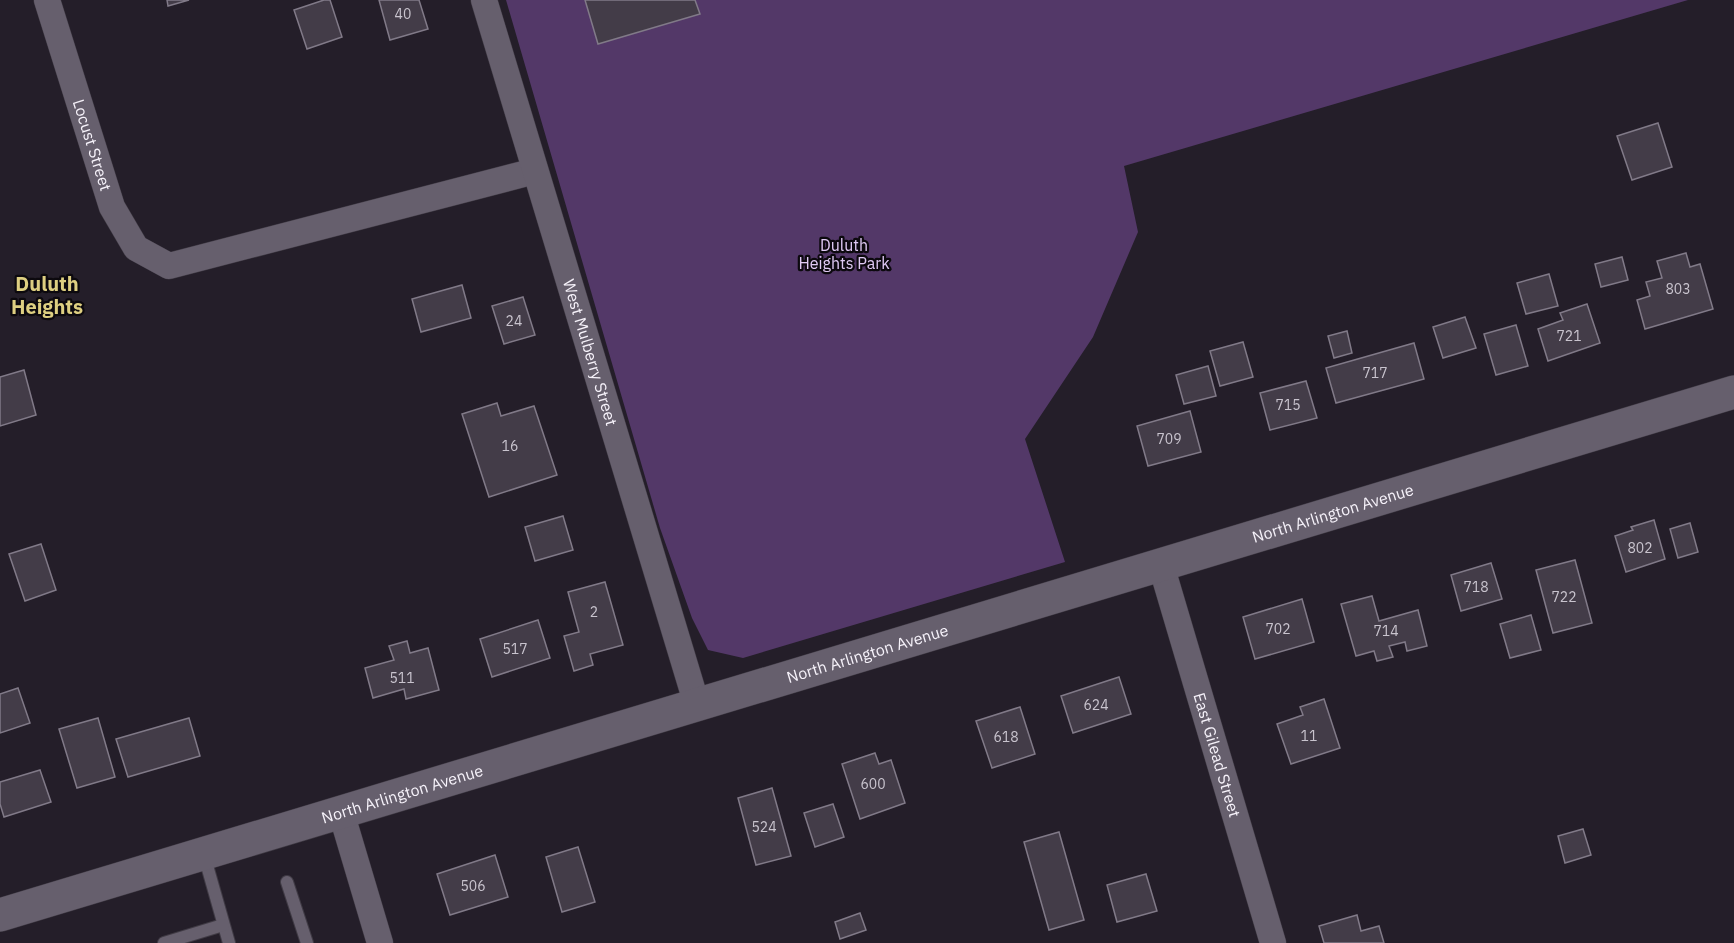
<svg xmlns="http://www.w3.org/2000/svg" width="1734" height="943" viewBox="0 0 1734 943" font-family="'IBM Plex Sans',sans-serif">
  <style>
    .green { fill: #533868 }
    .building { fill: #433c48; stroke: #817a88; stroke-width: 1.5 }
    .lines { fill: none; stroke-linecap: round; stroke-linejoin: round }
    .lane-casing { stroke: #403b45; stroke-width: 14 }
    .street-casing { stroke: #403b45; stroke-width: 27 }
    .secondary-casing { stroke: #403b45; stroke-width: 34 }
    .lane { stroke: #665f6d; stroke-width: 12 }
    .street { stroke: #665f6d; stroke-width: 26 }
    .secondary { stroke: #665f6d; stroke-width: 33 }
    .labels { text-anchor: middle; stroke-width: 4.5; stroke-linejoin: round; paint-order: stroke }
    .number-label { font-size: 14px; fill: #c9c4ce }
    .street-label { font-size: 16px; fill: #f6f2fa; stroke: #0c090e }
    .park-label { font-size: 16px; fill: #e0caf4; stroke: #0c090e }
    .quarter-label { font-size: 20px; font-weight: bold; fill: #decf81; stroke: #0c090e }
  </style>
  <rect width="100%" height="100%" fill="#241e29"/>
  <polygon class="green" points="506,0 1688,0 1124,166 1138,232 1093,337 1025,439 1065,562 743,658 708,650 692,618 660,528"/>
  <g class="building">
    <polygon points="167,0 189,0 168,6"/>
    <polygon points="324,0 330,0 342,37 307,49 294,10"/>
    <polygon points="379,0 419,0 428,29 390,40"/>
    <polygon points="585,0 695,0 700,14 598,44"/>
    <polygon points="1658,123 1672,167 1632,180 1617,136"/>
    <polygon points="1686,253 1690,267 1700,264 1713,309 1645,329 1637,300 1650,296 1646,282 1662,278 1657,261"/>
    <polygon points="1622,257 1628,280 1601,287 1595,264"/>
    <polygon points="1549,274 1558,306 1526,314 1517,283"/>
    <polygon points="462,285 471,318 421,332 412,299"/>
    <polygon points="523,297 535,335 504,344 492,306"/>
    <polygon points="1587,304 1600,343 1548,361 1538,329 1563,320 1560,313"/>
    <polygon points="1465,317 1476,348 1443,358 1433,327"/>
    <polygon points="1516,325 1528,366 1496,375 1484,334"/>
    <polygon points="1347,331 1352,353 1334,358 1328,336"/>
    <polygon points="1243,342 1253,377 1220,386 1210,351"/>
    <polygon points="1414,343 1424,379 1336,403 1326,368"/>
    <polygon points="1208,366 1216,396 1184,404 1176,375"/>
    <polygon points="24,370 36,415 0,426 0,377"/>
    <polygon points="1306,381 1317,418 1270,430 1260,393"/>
    <polygon points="497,403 501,416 534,406 557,475 489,497 462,414"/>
    <polygon points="1190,411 1201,452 1148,466 1137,426"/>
    <polygon points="563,516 573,550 535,561 525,527"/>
    <polygon points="1654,520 1665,559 1626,572 1615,536 1633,530 1631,527"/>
    <polygon points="1690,523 1698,552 1678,558 1670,529"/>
    <polygon points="41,544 56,590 25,601 9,554"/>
    <polygon points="1575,560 1592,623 1553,633 1536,570"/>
    <polygon points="1491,563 1502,599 1461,611 1451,575"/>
    <polygon points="605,582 623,645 590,654 593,665 574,671 564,636 579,632 568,592"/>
    <polygon points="1372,596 1379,621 1418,610 1427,646 1407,651 1405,642 1389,646 1393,657 1377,661 1374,651 1356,656 1341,604"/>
    <polygon points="1302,599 1314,642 1255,659 1243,617"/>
    <polygon points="1531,615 1541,650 1510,658 1500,624"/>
    <polygon points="538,620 550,658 492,677 480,639"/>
    <polygon points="407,641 410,653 428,648 439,690 406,699 404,689 373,698 365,668 394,660 389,646"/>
    <polygon points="1119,677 1131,714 1073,733 1061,696"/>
    <polygon points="18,688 30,723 0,733 0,694"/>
    <polygon points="1324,699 1340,748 1291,764 1277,724 1303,715 1300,707"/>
    <polygon points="1020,707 1035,754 992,768 976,721"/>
    <polygon points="98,718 115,777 77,788 59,729"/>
    <polygon points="189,718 200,756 128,777 116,739"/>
    <polygon points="875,753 879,764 891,760 905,803 860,819 842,764"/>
    <polygon points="40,770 51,802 4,817 0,804 0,782"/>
    <polygon points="772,788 791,856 756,865 738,798"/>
    <polygon points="833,804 844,837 815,847 804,813"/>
    <polygon points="1583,829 1591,855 1565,863 1558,836"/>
    <polygon points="1059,832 1084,920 1049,930 1024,842"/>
    <polygon points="578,847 595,902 562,912 546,857"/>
    <polygon points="495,855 508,897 450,915 437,874"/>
    <polygon points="1146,874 1157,911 1117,922 1107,885"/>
    <polygon points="860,913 866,930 840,939 835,922"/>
    <polygon points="1357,915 1361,931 1379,926 1384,943 1324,943 1319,926"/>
  </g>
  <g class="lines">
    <defs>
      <g id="lane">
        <polyline points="204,855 229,943"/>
        <polyline points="287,882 307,943"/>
        <polyline points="164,943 223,925"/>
      </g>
      <g id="street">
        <path id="s1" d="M47 0 112 207 136 248 169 266 535 171"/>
        <path id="s2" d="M484 0 697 705"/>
        <path id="s3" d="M1161 565 1273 943"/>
        <polyline points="341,812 380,943"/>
      </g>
      <g id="secondary">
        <path id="s4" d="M0 915 1734 392"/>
      </g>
    </defs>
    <use href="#lane" class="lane-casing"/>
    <use href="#street" class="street-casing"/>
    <use href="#secondary" class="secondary-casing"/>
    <use href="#lane" class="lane"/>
    <use href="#street" class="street"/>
    <use href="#secondary" class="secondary"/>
  </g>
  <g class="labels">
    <g class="number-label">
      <text x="403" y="19">40</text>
      <text x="1678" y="294">803</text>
      <text x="514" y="326">24</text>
      <text x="1569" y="341">721</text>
      <text x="1375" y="378">717</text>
      <text x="1288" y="410">715</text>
      <text x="1169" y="444">709</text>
      <text x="510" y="451">16</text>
      <text x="1640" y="553">802</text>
      <text x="1476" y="592">718</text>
      <text x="1564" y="602">722</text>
      <text x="594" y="617">2</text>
      <text x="1278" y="634">702</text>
      <text x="1386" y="636">714</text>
      <text x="515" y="654">517</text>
      <text x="402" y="683">511</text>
      <text x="1096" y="710">624</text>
      <text x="1309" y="741">11</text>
      <text x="1006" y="742">618</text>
      <text x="873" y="789">600</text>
      <text x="764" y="832">524</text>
      <text x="473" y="891">506</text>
    </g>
    <g class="street-label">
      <text dy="6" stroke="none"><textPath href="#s1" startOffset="152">Locust Street</textPath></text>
      <text dy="6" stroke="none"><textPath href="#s2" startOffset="368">West Mulberry Street</textPath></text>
      <text dy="6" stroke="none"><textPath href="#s4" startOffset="1392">North Arlington Avenue</textPath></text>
      <text dy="6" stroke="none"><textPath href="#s4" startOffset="906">North Arlington Avenue</textPath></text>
      <text dy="6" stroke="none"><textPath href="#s3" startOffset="198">East Gilead Street</textPath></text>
      <text dy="6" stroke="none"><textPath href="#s4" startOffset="420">North Arlington Avenue</textPath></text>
    </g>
    <g class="park-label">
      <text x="844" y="251">Duluth<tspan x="844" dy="18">Heights Park</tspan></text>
    </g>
    <g class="quarter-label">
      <text x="47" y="291">Duluth<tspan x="47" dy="23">Heights</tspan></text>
    </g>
  </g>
</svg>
